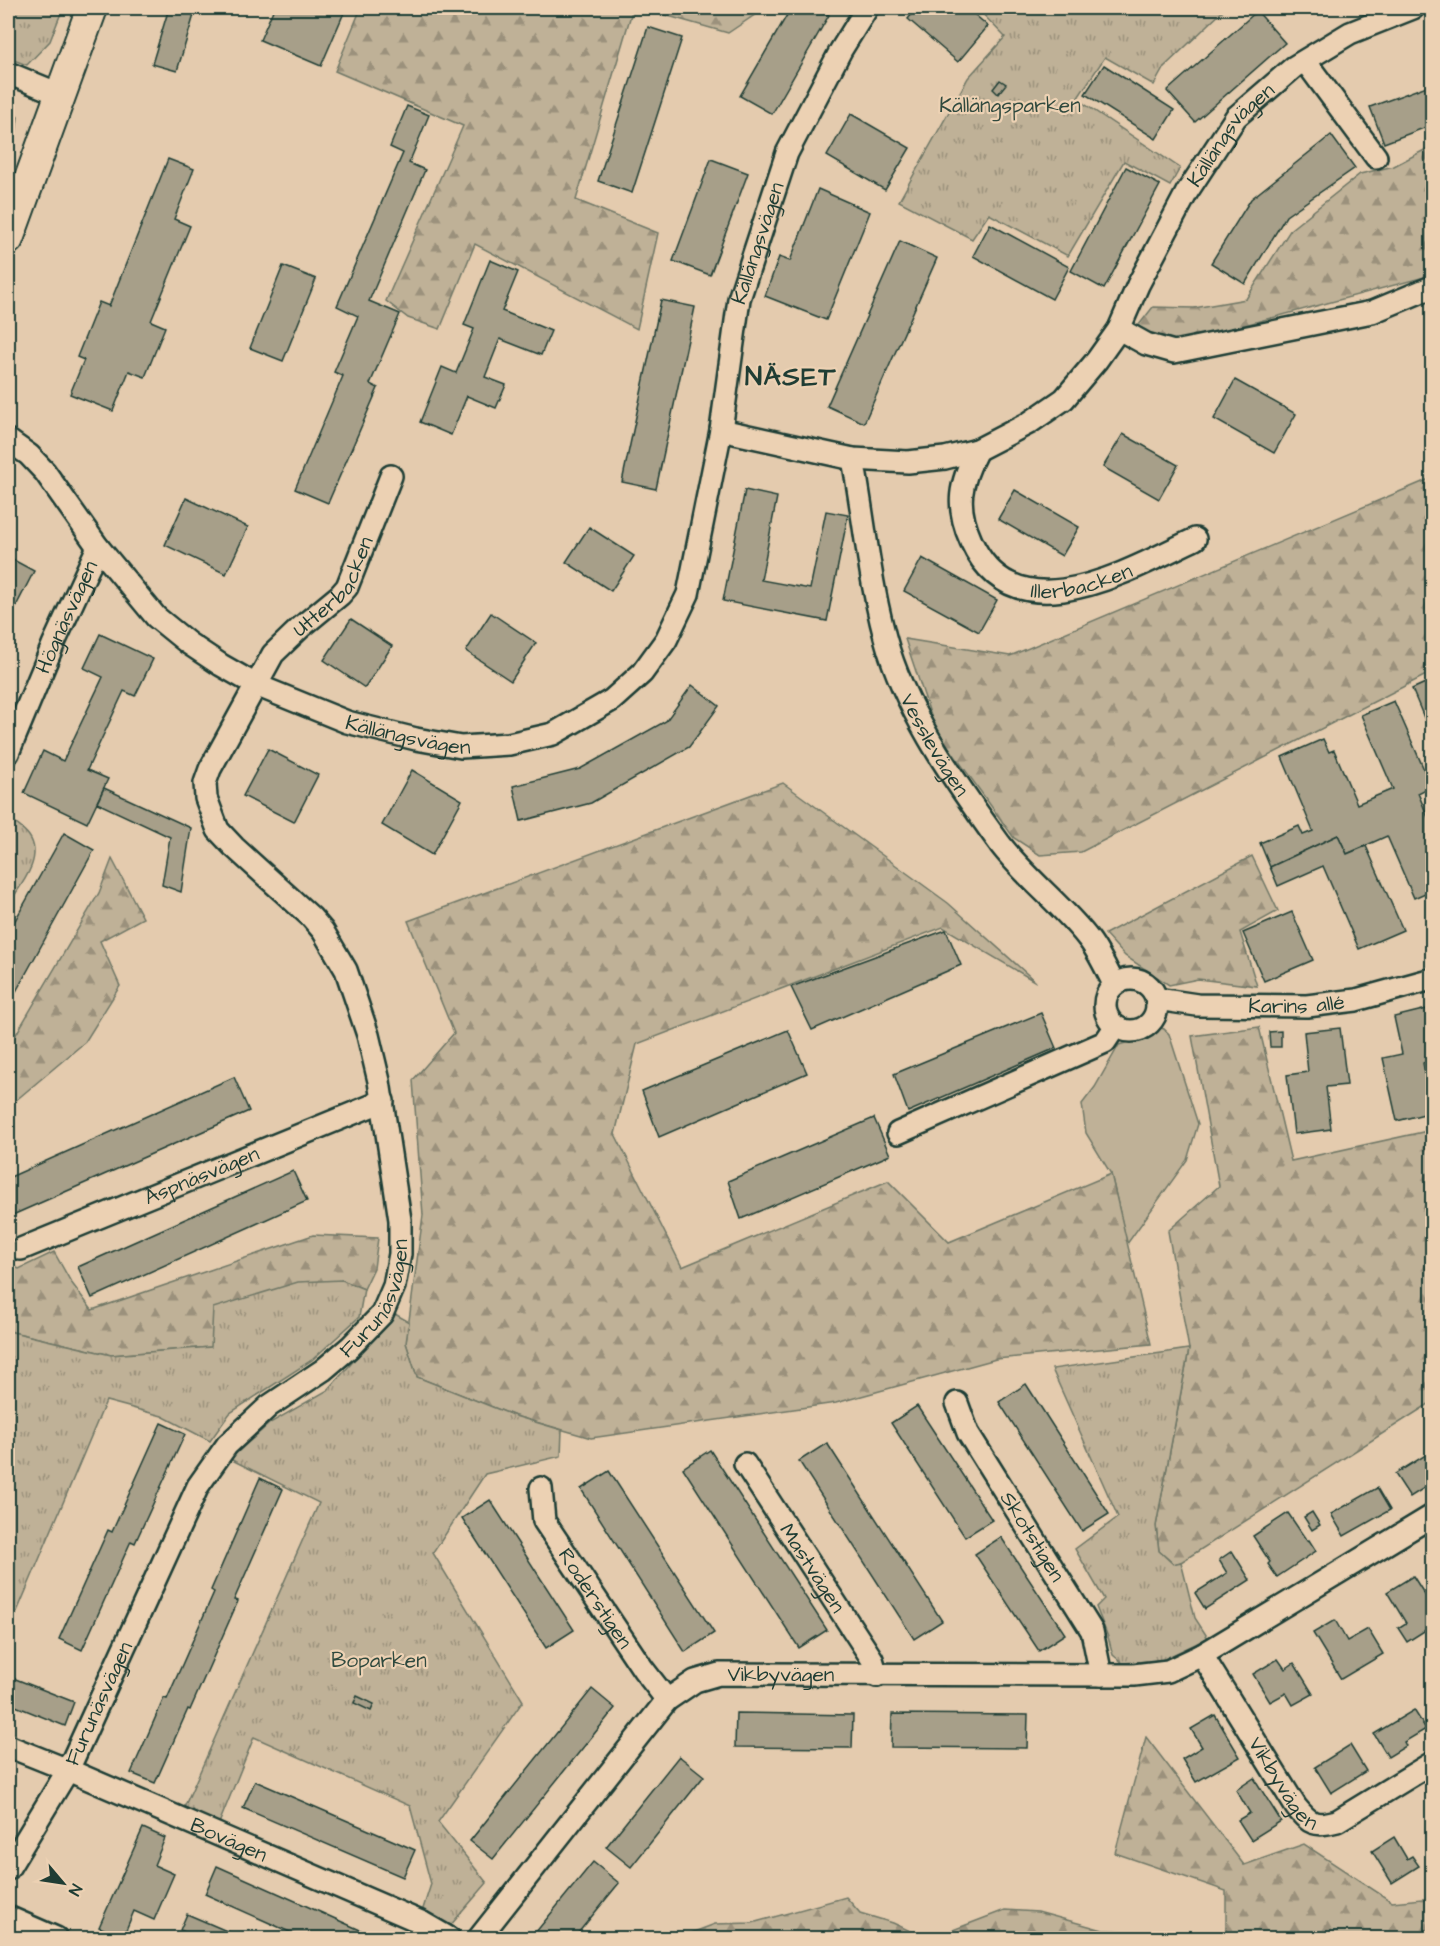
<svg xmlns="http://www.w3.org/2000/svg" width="1440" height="1946" viewBox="0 0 1440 1946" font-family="'Architects Daughter',sans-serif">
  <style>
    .green { fill: #bfb197; stroke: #6f7766; stroke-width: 1.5 }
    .forest { fill: url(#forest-firs); stroke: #6f7766; stroke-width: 1.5 }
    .park { fill: url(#park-tufts); stroke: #6f7766; stroke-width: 1.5 }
    .building { fill: #a79f89; stroke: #1f3d34; stroke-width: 1.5 }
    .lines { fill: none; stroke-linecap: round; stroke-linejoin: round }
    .minor-casing { stroke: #1f3d34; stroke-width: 26 }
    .secondary-casing { stroke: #1f3d34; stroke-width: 34 }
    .minor { stroke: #ecd1b3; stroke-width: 21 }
    .secondary { stroke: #ecd1b3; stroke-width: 30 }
    .labels { text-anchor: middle; stroke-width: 4.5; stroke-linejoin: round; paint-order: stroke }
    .park-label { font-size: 21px; fill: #2f493e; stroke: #ecd1b3 }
    .street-label { font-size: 21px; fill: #1f3d34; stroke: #ecd1b3 }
    .district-label { font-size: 27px; font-weight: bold; letter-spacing: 1.5px; fill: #1f3d34; stroke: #ecd1b3 }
  </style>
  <defs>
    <pattern id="forest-firs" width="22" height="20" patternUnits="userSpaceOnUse" patternTransform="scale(1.5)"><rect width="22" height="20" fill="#bfb197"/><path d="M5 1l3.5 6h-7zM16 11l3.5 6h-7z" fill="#9b917c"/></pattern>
    <pattern id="park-tufts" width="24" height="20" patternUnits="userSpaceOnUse" patternTransform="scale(1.5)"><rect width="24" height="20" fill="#bfb197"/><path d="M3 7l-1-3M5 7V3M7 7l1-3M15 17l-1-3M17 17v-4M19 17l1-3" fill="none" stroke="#9b917c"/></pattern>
  </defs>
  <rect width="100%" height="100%" fill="#e4cbae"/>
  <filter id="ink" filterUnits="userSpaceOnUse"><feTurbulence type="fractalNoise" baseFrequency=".0167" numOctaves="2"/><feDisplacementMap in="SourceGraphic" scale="12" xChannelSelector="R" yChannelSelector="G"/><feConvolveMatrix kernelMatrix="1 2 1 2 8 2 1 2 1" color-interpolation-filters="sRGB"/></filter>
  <g filter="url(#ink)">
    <polygon class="green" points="1155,1026 1164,1029 1169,1034 1198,1124 1187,1160 1127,1244 1111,1174 1086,1133 1082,1104 1095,1087 1119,1045 1142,1038"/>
    <g class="forest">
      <polygon points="361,8 633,8 576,200 658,233 637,329 475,244 440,329 408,318 386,301 463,126 335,71"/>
      <polygon points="640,8 765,8 728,33"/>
      <polygon points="1432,146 1432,275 1170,345 1135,330 1153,307 1194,308 1246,299 1291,229 1360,174 1394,166"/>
      <polygon points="1432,478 1432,672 1081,852 1040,855 1014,838 935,728 905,639 1010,656"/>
      <polygon points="783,783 948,903 1036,982 943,927 637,1044 615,1134 682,1267 888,1181 949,1242 1111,1174 1151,1344 996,1359 836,1403 591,1438 515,1416 417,1377 406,1343 423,1215 413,1080 454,1033 408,921"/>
      <polygon points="1252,856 1278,911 1240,932 1257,986 1198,979 1169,985 1125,956 1105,934"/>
      <polygon points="112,859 143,918 100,941 120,986 85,1042 8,1107 8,1048 99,893"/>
      <polygon points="1259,1027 1291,1161 1432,1130 1432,1402 1181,1562 1174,1564 1159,1551 1156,1526 1189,1349 1168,1231 1219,1186 1192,1036"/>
      <polygon points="313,1235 378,1238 374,1268 364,1289 342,1280 211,1347 111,1355 8,1331 8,1263 19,1269 54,1252 71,1282 92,1310"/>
      <polygon points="1146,1737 1244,1865 1304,1844 1392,1902 1432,1898 1432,1938 932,1938 1005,1910 1038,1912 1103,1930 1226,1935 1226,1891 1115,1853"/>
      <polygon points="846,1897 860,1913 893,1923 925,1938 678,1938 715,1924 752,1923"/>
    </g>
    <g class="park">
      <polygon points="8,8 63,8 50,41 27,65 8,58"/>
      <polygon points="977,8 1226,8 1164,67 1154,85 1105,57 1077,99 1180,168 1170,186 1124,161 1068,256 989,214 972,239 899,201 968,78 1005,37"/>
      <polygon points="8,106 18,117 16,134 8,150"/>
      <path d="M11 820C17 825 25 830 29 836 45 859 19 887 8 905V830Z"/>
      <polygon points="342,1280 364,1289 359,1317 312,1360 230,1413 210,1441 162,1416 106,1401 8,1633 8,1331 111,1355 211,1347 213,1308 298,1282"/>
      <polygon points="395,1314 409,1322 406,1343 417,1377 515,1416 562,1430 561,1456 485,1474 433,1553 523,1701 438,1822 487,1883 449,1927 422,1912 431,1884 410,1806 254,1737 218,1826 183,1810 319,1503 230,1459 270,1423 328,1390"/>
      <polygon points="1189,1349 1156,1526 1159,1551 1173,1564 1181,1562 1195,1618 1208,1638 1162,1660 1123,1663 1113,1655 1108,1637 1096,1607 1104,1599 1075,1549 1118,1517 1052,1369"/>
    </g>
    <g class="building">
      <polygon points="169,8 194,15 177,71 152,64"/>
      <polygon points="274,8 346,8 321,66 260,40"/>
      <polygon points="791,8 816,8 829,15 772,114 740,96"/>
      <polygon points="917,8 967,8 988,26 958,62 908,19"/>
      <polygon points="1257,11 1285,43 1195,122 1167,91"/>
      <polygon points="648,27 682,38 632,193 598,181"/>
      <polygon points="1104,65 1174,110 1156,139 1085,94"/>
      <polygon points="1000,80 1006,84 998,94 993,89"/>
      <polygon points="1432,84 1432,125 1384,143 1370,107"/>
      <polygon points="407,106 429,115 409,163 425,170 369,301 400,314 370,384 378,388 328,503 295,489 343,376 334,372 358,316 337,306 403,153 390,147"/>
      <polygon points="851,114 910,148 885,190 827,156"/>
      <polygon points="1331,135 1355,168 1286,216 1245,284 1211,263 1251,199"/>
      <polygon points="168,159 194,169 174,219 190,226 151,321 165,327 145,377 129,371 113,411 70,394 84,360 77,357 99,302 109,306"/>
      <polygon points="711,159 748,173 710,275 673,261"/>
      <polygon points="1126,167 1160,185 1104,289 1071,271"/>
      <polygon points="818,189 870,212 826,320 765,296 779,257 790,261"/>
      <polygon points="990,224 1069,267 1052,299 973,256"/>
      <polygon points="900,241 937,258 864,423 827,406"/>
      <polygon points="490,260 518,272 502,311 551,331 541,355 500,339 485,377 506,385 496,408 467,396 451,435 420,422 442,367 456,373 474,329 464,325"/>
      <polygon points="283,266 316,279 283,361 250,348"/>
      <polygon points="661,300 695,307 656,489 622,482"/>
      <polygon points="1235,380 1296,414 1274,453 1214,419"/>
      <polygon points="1123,434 1178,465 1159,499 1103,467"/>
      <polygon points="745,490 777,497 761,580 810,589 826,511 848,515 827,621 723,601"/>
      <polygon points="1015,490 1079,527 1062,556 998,519"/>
      <polygon points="186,498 248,527 226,574 165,545"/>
      <polygon points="589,527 634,556 611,591 566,562"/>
      <polygon points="8,557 34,571 13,612 8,610"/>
      <polygon points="922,558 997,600 979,632 904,591"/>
      <polygon points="491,613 536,643 511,681 466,651"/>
      <polygon points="351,619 392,646 365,688 324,660"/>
      <polygon points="100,634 153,659 135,696 124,691 87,770 108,779 87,823 24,793 43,751 63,761 103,677 84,668"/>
      <polygon points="1432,680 1432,737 1412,689"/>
      <polygon points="692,685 719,706 689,747 591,803 521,821 513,786 580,769 666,721"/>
      <polygon points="1394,701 1426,774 1432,771 1432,786 1418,793 1432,827 1432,890 1414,898 1387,836 1347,854 1338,835 1270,867 1260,843 1299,826 1303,835 1313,831 1282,757 1323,739 1329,752 1334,750 1357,804 1393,789 1361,715"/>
      <polygon points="268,749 318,775 294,822 243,796"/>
      <polygon points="412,770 462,800 432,855 382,825"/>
      <polygon points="104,788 191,828 181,892 162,885 170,837 97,803"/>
      <polygon points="64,833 94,850 8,1006 8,933"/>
      <polygon points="1338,835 1347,854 1366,846 1403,930 1359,949 1323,866 1278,886 1270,867"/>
      <polygon points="1292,912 1313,960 1264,981 1243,933"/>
      <polygon points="946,930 961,965 812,1030 791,987"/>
      <polygon points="1427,1009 1432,1033 1432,1060 1423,1063 1432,1112 1397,1121 1383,1058 1402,1054 1394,1017"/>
      <polygon points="1041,1013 1056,1048 908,1112 894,1074"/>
      <polygon points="1340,1028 1347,1085 1326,1087 1331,1129 1294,1134 1287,1075 1308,1072 1304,1032"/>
      <polygon points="788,1030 807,1073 659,1137 642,1091"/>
      <polygon points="1281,1031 1281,1047 1270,1047 1269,1032"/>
      <polygon points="234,1077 249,1111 8,1217 8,1178"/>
      <polygon points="874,1118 890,1155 741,1219 728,1181"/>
      <polygon points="293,1171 307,1201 92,1298 78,1267"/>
      <polygon points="1026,1384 1109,1514 1082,1531 999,1402"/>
      <polygon points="917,1406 992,1520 965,1537 891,1423"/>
      <polygon points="161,1423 185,1434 135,1543 131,1541 82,1650 59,1639 108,1530 112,1532"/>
      <polygon points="827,1443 942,1621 914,1639 799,1461"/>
      <polygon points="710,1450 827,1630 799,1648 683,1468"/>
      <polygon points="1432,1451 1432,1483 1410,1497 1395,1474"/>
      <polygon points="609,1471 714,1633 685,1652 581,1489"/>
      <polygon points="260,1478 283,1489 234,1600 238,1601 190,1710 188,1709 155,1783 131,1773 164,1698 167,1699 214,1592 211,1590"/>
      <polygon points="1377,1488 1390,1510 1344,1536 1331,1514"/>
      <polygon points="490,1500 574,1630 546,1648 462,1518"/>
      <polygon points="1312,1512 1320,1525 1312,1530 1304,1517"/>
      <polygon points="1288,1513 1307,1541 1309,1540 1316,1551 1277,1577 1268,1564 1270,1562 1253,1536"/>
      <polygon points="1001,1537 1065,1634 1039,1651 975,1554"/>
      <polygon points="1232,1551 1250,1580 1205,1609 1195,1593 1227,1573 1219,1560"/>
      <polygon points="1413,1576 1432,1606 1432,1626 1407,1642 1398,1628 1406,1623 1387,1592"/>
      <polygon points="1335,1620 1347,1641 1368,1629 1383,1654 1341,1679 1313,1633"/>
      <polygon points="1278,1659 1285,1669 1294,1663 1313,1694 1293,1705 1286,1693 1270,1702 1253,1674"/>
      <polygon points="8,1676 74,1702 65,1726 8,1703"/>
      <polygon points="592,1689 615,1708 493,1859 470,1841"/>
      <polygon points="357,1696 374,1704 371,1711 354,1703"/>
      <polygon points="1414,1710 1426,1729 1404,1742 1406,1746 1388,1757 1374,1734"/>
      <polygon points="736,1713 853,1715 852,1748 735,1747"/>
      <polygon points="892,1714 1028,1715 1027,1748 891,1747"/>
      <polygon points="1215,1715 1240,1757 1196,1782 1182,1759 1202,1747 1191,1729"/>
      <polygon points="1350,1745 1366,1771 1331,1793 1315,1767"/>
      <polygon points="679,1756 704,1776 631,1867 606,1847"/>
      <polygon points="1254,1778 1281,1821 1251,1840 1238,1820 1250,1813 1236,1790"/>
      <polygon points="255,1781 415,1850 403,1877 243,1808"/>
      <polygon points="143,1828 165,1838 154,1865 174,1874 154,1920 134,1911 123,1937 99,1927"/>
      <polygon points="1394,1837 1407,1859 1412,1856 1419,1866 1392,1883 1372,1851"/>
      <polygon points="593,1862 619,1883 574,1938 531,1938"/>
      <polygon points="217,1866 378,1938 303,1938 205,1894"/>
      <polygon points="187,1914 243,1938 200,1938 180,1930"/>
    </g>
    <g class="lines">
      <defs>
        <g id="minor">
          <polyline points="1305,61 1376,157"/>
          <polyline points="8,73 59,94"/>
          <polyline points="1119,329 1146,344 1174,352 1372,312 1432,287"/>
          <path id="s1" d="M721 430 853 459 908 462 945 458 977 450 1029 423 1064 399 1097 360 1119 329 1138 285 1187 192 1236 117 1294 67 1350 33 1413 8"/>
          <path id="s2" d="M8 440 29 455 45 472 98 547 156 617 188 643 221 665 256 685 347 722 416 739 461 747 509 744 553 734 612 700 642 673 666 640 688 594 721 430 739 299 787 153 841 50 867 8"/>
          <path id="s3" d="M977 450C960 483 955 506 971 541 1015 638 1129 570 1195 539"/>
          <path id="s4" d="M853 459C865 523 870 589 889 651 911 720 958 786 1000 844 1026 878 1061 904 1087 937 1098 950 1106 969 1114 984"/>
          <path id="s5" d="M8 753 53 645 98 547"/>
          <circle cx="1131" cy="1005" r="26"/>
          <path id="s6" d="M1157 999 1197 1005 1307 1006 1356 1000 1432 979"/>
          <polyline points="898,1133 1105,1042 1115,1027"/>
          <path id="s7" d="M21 1249 383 1101"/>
          <path id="s8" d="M957 1403 968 1433 1092 1631 1101 1675"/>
          <path id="s9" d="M745 1464 872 1659 877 1676"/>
          <path id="s10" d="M541 1488 544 1521 643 1669 667 1700"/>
          <path id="s11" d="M1202 1655 1296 1807C1310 1824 1315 1827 1337 1821L1432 1763"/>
          <path id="s12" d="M8 1746 68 1770 423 1923 449 1938"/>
          <path id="s13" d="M8 1869 68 1770 198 1486 227 1445 269 1406 323 1370 350 1347 382 1314 394 1286 400 1254V1220L379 1081 368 1035 346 970 323 931 311 917 234 847 218 830 206 798 205 783 210 769 273 654 300 628 340 595 347 587 391 476"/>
          <polyline points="8,1917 56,1938"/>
          <path id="s14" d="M479 1938 667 1700 695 1681 719 1674 1134 1675 1168 1671 1202 1655 1432 1516"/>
        </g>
        <polyline id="secondary" points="8,239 92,8"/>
      </defs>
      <use href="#minor" class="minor-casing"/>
      <use href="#secondary" class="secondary-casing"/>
      <use href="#minor" class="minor"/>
      <use href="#secondary" class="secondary"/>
    </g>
  </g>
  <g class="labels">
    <g class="park-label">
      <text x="1010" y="112">Källängsparken</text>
      <text x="379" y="1667">Boparken</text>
    </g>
    <g class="street-label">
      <text dy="7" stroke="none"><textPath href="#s1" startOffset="676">Källängsvägen</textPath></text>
      <text dy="7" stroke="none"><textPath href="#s2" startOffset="1220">Källängsvägen</textPath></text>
      <text dy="7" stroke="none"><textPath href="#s3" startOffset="228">Illerbacken</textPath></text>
      <text dy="7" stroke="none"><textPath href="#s13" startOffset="1514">Utterbacken</textPath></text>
      <text dy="7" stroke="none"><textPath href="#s5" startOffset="148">Högnäsvägen</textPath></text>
      <text dy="7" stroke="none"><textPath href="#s2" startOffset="514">Källängsvägen</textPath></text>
      <text dy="7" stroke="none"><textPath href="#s4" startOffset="300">Vesslevägen</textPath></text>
      <text dy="7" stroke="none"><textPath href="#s6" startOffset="140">Karins allé</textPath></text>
      <text dy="7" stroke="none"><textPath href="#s7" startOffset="195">Aspnäsvägen</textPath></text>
      <text dy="7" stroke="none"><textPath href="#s13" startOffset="693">Furunäsvägen</textPath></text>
      <text dy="7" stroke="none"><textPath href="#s8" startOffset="154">Skotstigen</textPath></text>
      <text dy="7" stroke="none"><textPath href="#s9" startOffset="124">Mastvägen</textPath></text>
      <text dy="7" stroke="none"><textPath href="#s10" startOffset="126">Roderstigen</textPath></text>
      <text dy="7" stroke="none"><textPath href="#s14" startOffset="424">Vikbyvägen</textPath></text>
      <text dy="7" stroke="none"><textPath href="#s13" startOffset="189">Furunäsvägen</textPath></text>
      <text dy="7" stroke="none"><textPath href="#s11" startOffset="152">Vikbyvägen</textPath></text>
      <text dy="7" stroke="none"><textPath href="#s12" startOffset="240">Bovägen</textPath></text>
    </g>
    <g class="district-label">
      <text x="791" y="385">NÄSET</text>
    </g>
  </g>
  <rect width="1440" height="1946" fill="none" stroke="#ecd1b3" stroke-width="30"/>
  <rect x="15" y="15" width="1410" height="1916" fill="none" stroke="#1f3d34" stroke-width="2" filter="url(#ink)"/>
  <g transform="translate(63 1883) rotate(119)" stroke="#ecd1b3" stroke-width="4.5" paint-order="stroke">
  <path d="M0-4.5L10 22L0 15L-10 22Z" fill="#1f3d34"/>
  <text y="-9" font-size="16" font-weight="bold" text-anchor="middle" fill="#1f3d34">N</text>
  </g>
</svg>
